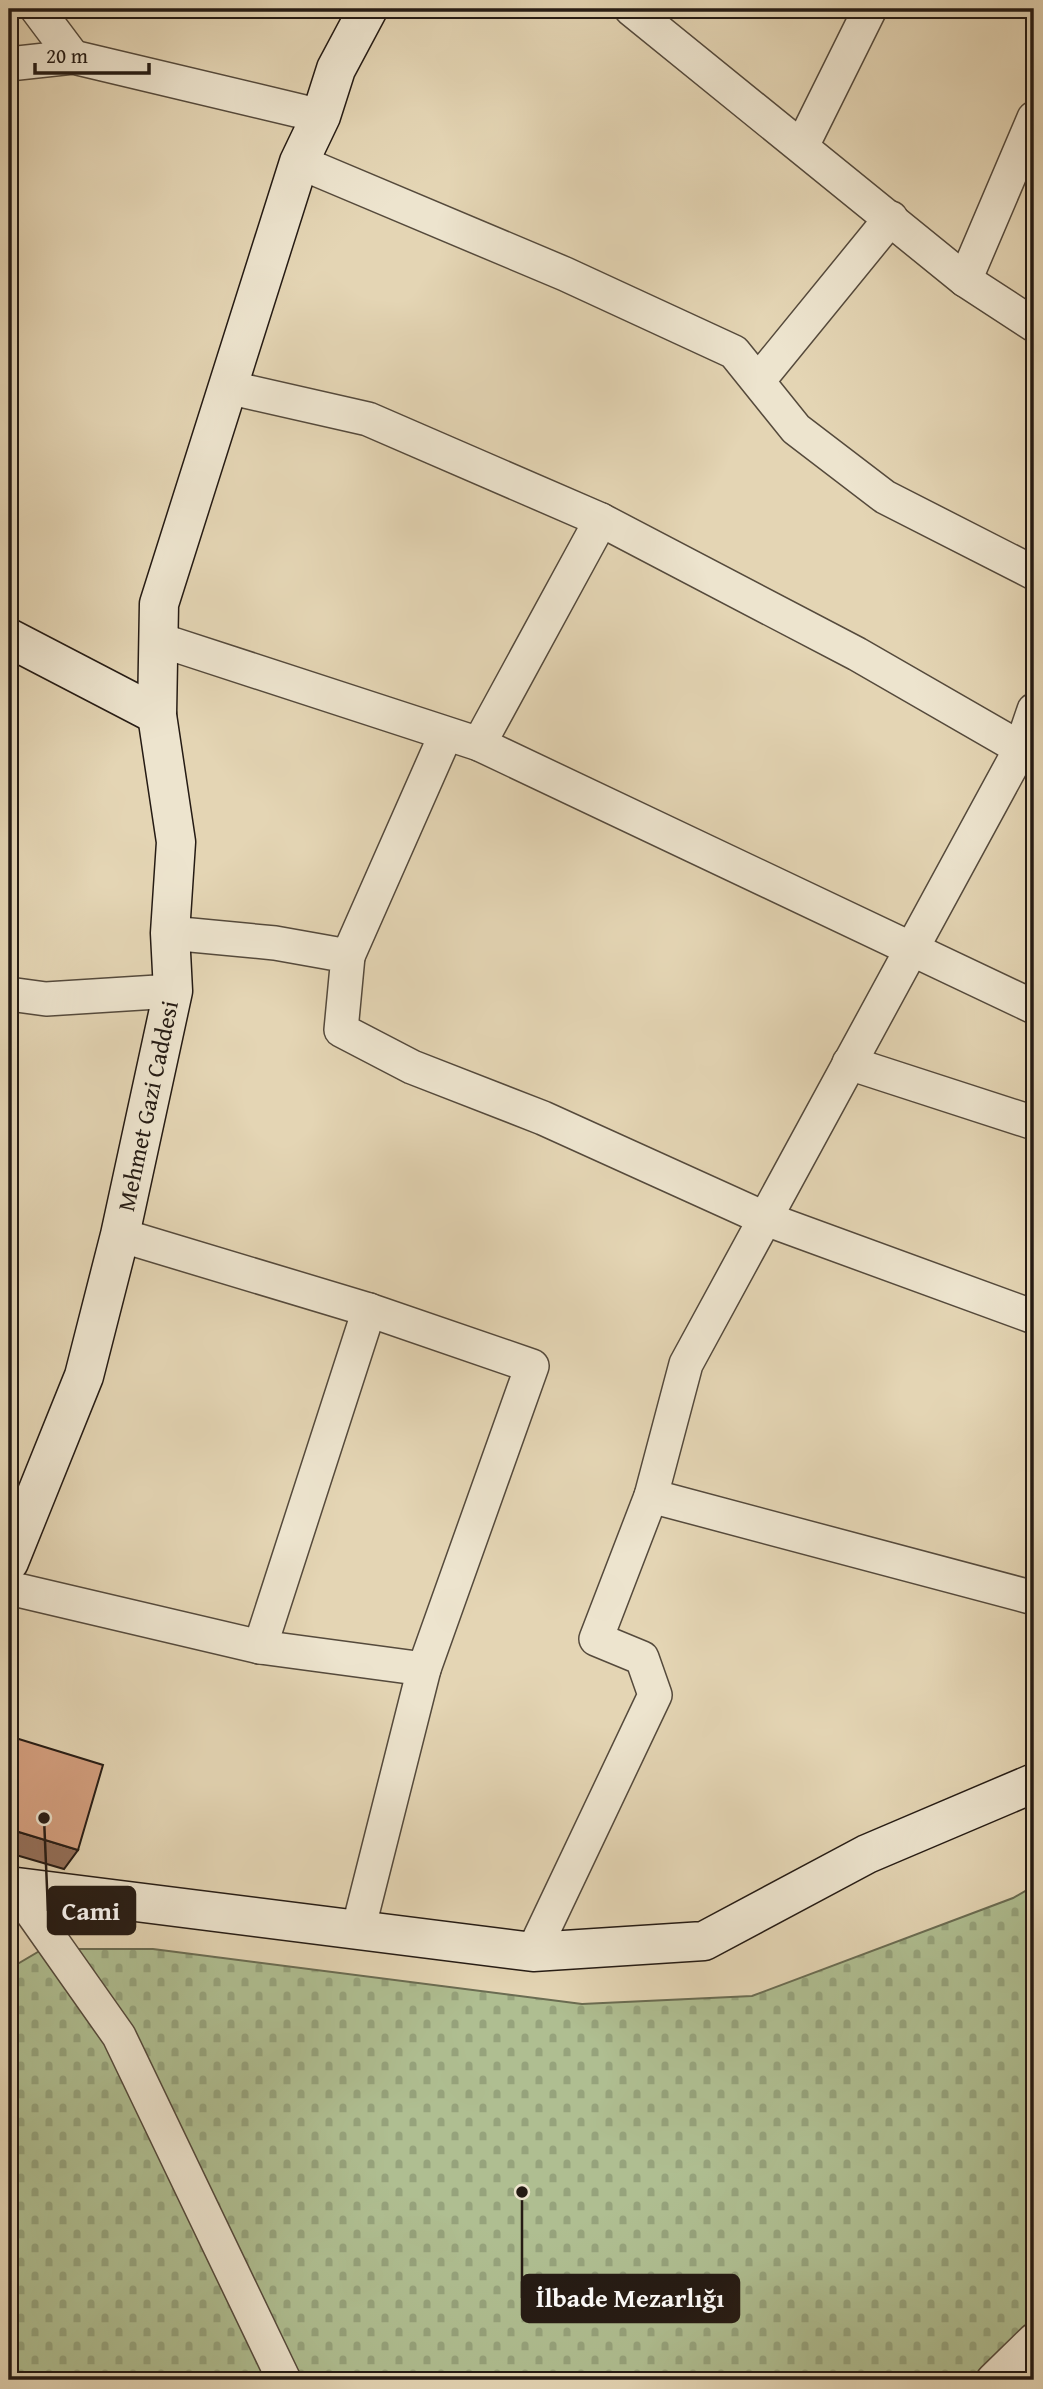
<svg xmlns="http://www.w3.org/2000/svg" width="1043" height="2389" viewBox="0 0 1043 2389" font-family="'Gentium Book Plus',serif">
  <style>
    .cemetery { fill: url(#cemetery-stones); stroke: #6a6c52; stroke-width: 2 }
    .lines { fill: none; stroke-linecap: round; stroke-linejoin: round }
    .street-casing { stroke: #554a3c; stroke-width: 36 }
    .secondary-casing { stroke: #251b14; stroke-width: 41 }
    .street { stroke: #ede4ce; stroke-width: 33 }
    .secondary { stroke: #ede4ce; stroke-width: 38 }
    .shaded-wall { fill: #95705a; stroke: #251b14; stroke-width: 2 }
    .building { fill: #d5a080; stroke: #251b14; stroke-width: 2 }
    .labels { text-anchor: middle; stroke-width: 5; stroke-linejoin: round; paint-order: stroke }
    .street-label { font-size: 24px; fill: #251b14; stroke: #ede4ce }
    .leader { fill: none; stroke: #251b14; stroke-width: 2.5 }
    .callout-dot { fill: #251b14; stroke: #ede4ce; stroke-width: 2.5 }
    .callout { fill: #251b14; stroke: #251b14; stroke-width: 2.5 }
    .callout-label { font-size: 26px; text-anchor: middle; font-weight: bold; fill: #fff }
  </style>
  <defs>
    <pattern id="cemetery-stones" width="16" height="16" patternUnits="userSpaceOnUse" patternTransform="scale(1.75)"><rect width="16" height="16" fill="#afbe91"/><path d="M2 7V4a2 2 0 0 1 4 0v3zM10 15v-3a2 2 0 0 1 4 0v3z" fill="#96a37c"/></pattern>
  </defs>
  <rect width="100%" height="100%" fill="#e4d5b4"/>
  <filter id="stains"><feTurbulence type="fractalNoise" baseFrequency=".00286" numOctaves="4"/><feColorMatrix values="0 0 0 0 .2 0 0 0 0 .09 0 0 0 0 .02 0 0 0 .5 -.17"/></filter>
  <radialGradient id="worn" r=".72"><stop offset=".6" stop-color="#630" stop-opacity="0"/><stop offset="1" stop-color="#630" stop-opacity=".3"/></radialGradient>
  <polygon class="cemetery" points="1034,1886 1034,2380 9,2380 9,1969 43,1949 153,1949 582,2004 752,1996 1013,1898"/>
  <g class="lines">
    <defs>
      <g id="street">
        <polyline points="37,9 73,57"/>
        <polyline points="631,9 965,280 1034,325"/>
        <polyline points="9,64 73,57 321,116"/>
        <polyline points="802,146 870,9"/>
        <polyline points="299,162 565,274 734,352 796,429 885,497 1034,573"/>
        <polyline points="965,280 1034,118"/>
        <polyline points="758,381 891,218"/>
        <polyline points="227,387 368,419 601,520 857,654 1034,756"/>
        <polyline points="160,640 479,744 1034,1007"/>
        <polyline points="479,744 601,520"/>
        <polyline points="170,933 275,943 348,956 341,1030 412,1067 543,1118 766,1219 1034,1317"/>
        <polyline points="348,956 446,734"/>
        <polyline points="9,994 46,999 173,991"/>
        <polyline points="849,1063 1034,1123"/>
        <polyline points="120,1235 369,1310 532,1366 424,1669 358,1930"/>
        <polyline points="651,1496 1034,1598"/>
        <polyline points="9,1588 260,1647 424,1669"/>
        <polyline points="260,1647 369,1310"/>
        <polyline points="14,1887 119,2036 284,2380"/>
        <polyline points="533,1952 655,1695 642,1658 596,1639 651,1496 686,1364 1021,748 1034,710"/>
        <polyline points="993,2380 1034,2340"/>
      </g>
      <g id="secondary">
        <polyline points="9,638 157,715"/>
        <polyline points="9,1562 84,1376 120,1235 173,991 170,933 176,842 157,715 159,604 299,162 321,116 336,69 368,9"/>
        <polyline points="9,1886 533,1952 704,1941 867,1854 1034,1783"/>
      </g>
    </defs>
    <use href="#street" class="street-casing"/>
    <use href="#secondary" class="secondary-casing"/>
    <use href="#street" class="street"/>
    <use href="#secondary" class="secondary"/>
  </g>
  <polygon class="shaded-wall" points="9,1829 78,1850 64,1869 9,1853"/>
  <polygon class="building" points="9,1736 103,1765 78,1850 9,1829"/>
  <g class="labels">
    <g class="street-label">
      <text transform="translate(148 1106) rotate(-78)" y="8">Mehmet Gazi Caddesi</text>
    </g>
  </g>
  <path class="leader" d="M44 1818L48 1911M522 2192L522 2298"/>
  <g class="callout-dot">
    <circle cx="44" cy="1818" r="7"/>
    <circle cx="522" cy="2192" r="7"/>
  </g>
  <g class="callout">
    <rect x="48" y="1887" width="87" height="47" rx="7"/>
    <rect x="522" y="2275" width="217" height="47" rx="7"/>
  </g>
  <g class="callout-label">
    <text x="91" y="1920">Cami</text>
    <text x="630" y="2307">İlbade Mezarlığı</text>
  </g>
  <rect width="1043" height="2389" fill="none" stroke="#e4d5b4" stroke-width="35"/>
  <rect x="10" y="10" width="1022" height="2368" fill="none" stroke="#251b14" stroke-width="3.5"/>
  <rect x="18" y="18" width="1008" height="2354" fill="none" stroke="#251b14" stroke-width="2"/>
  <path d="M35 63v10h114v-10" fill="none" stroke="#251b14" stroke-width="3.5"/>
  <text x="46" y="63" font-size="21" fill="#251b14" stroke="#ede4ce" stroke-width="5" paint-order="stroke">20 m</text>
  <rect width="100%" height="100%" filter="url(#stains)"/>
  <rect width="100%" height="100%" fill="url(#worn)"/>
</svg>
